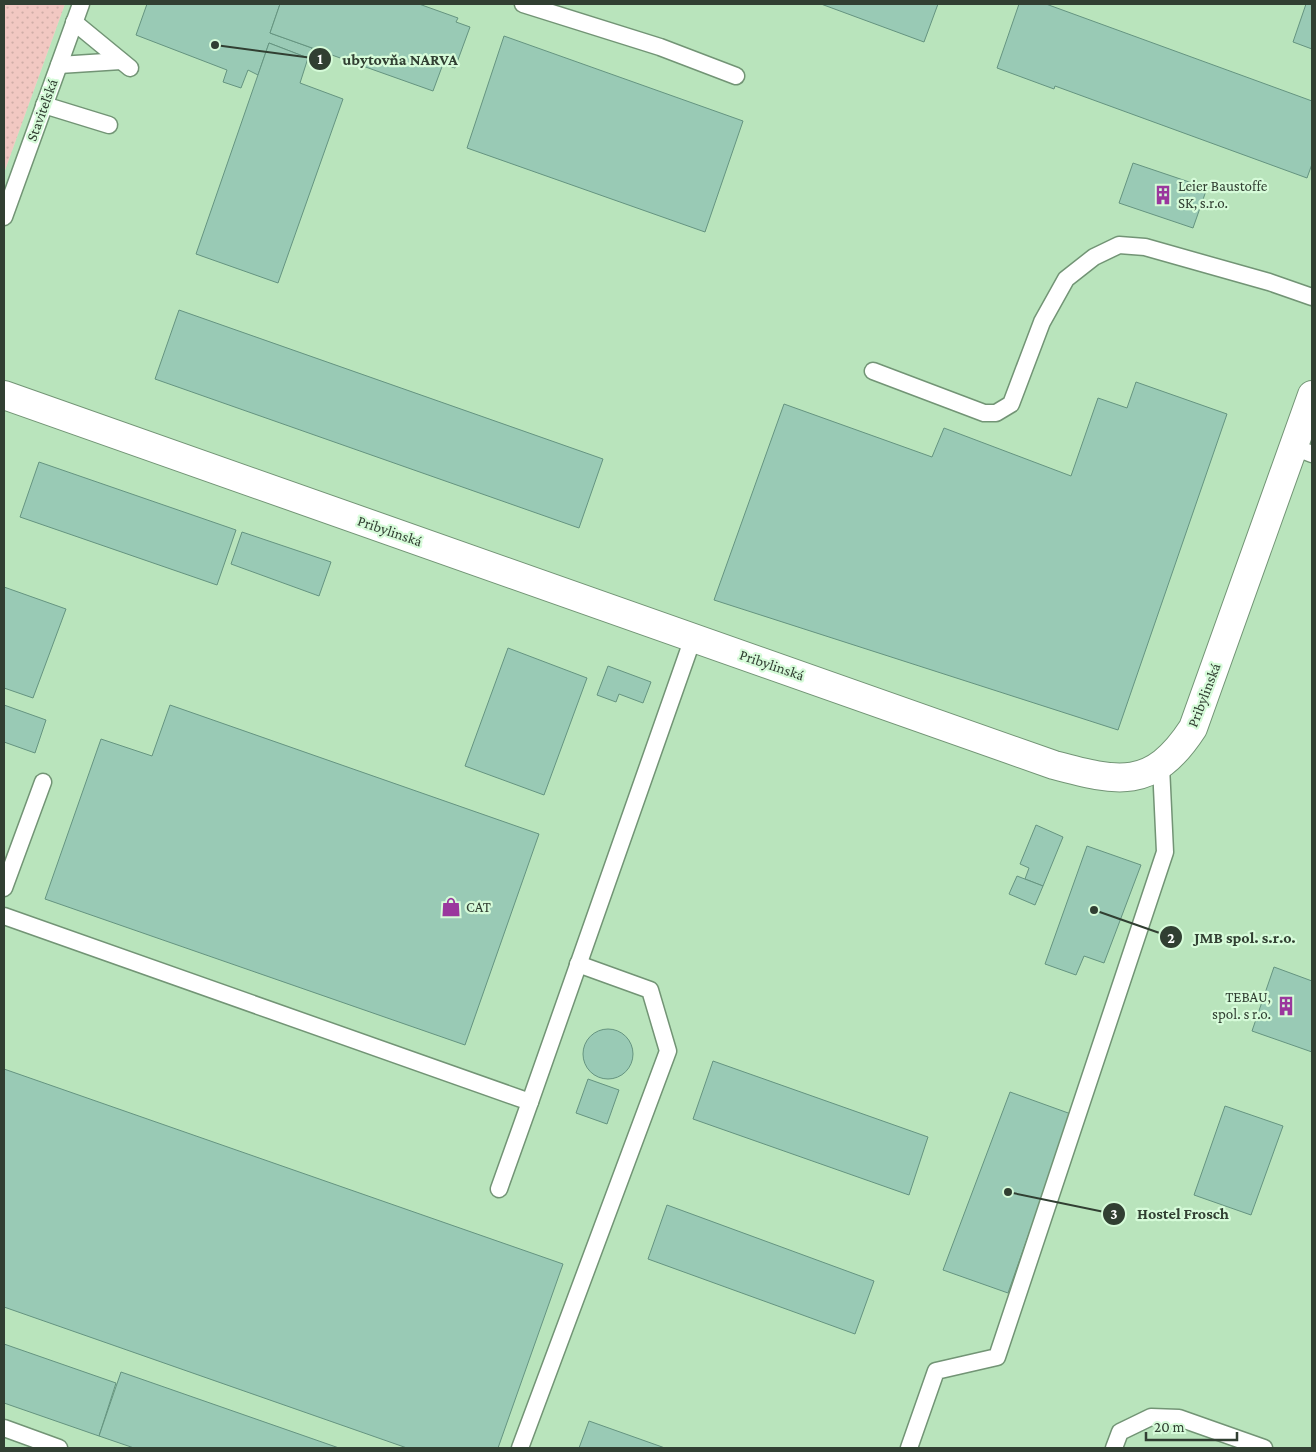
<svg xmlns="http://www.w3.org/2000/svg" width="1316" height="1452" viewBox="0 0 1316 1452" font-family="'Crimson Pro',serif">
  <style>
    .built { fill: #b9e4bc }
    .park { fill: url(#park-dots) }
    .building { fill: #99cab5; stroke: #659480 }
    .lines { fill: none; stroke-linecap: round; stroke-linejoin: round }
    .lane-casing { stroke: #729475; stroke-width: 19 }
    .street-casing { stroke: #729475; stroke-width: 30 }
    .lane { stroke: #fff; stroke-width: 16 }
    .street { stroke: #fff; stroke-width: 28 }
    .labels { text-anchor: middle; stroke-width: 4.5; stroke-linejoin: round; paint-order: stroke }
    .street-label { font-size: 15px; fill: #313f32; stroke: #d6fbd9 }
    .poi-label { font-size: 15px; fill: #313f32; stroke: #d6fbd9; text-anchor: start }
    .leader { fill: none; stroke: #313f32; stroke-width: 2 }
    .callout-dot { fill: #313f32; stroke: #d6fbd9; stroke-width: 2 }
    .mark-label { font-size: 15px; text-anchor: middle; font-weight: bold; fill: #fff }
    .callout-label { font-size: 16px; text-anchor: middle; font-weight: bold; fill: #313f32; stroke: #d6fbd9; stroke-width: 4.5; stroke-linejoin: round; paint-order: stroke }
  </style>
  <defs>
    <pattern id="park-dots" width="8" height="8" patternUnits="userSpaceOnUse" patternTransform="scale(1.25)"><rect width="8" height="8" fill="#f2c8c2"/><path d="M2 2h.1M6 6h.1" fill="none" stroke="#d0ada7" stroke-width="1.8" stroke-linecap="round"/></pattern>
  </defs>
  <rect width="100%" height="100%" fill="#c9eecc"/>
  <polygon class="built" points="65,4 1312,4 1312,1448 4,1448 4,173"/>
  <polygon class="park" points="4,4 65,4 4,173"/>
  <g class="building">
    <polygon points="147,4 280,4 270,33 312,48 308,58 269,43 258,75 248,70 241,88 223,82 227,70 136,35"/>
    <polygon points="280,4 419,4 458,18 456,22 470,27 455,68 443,64 433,91 270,33"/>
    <polygon points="821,4 938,4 924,42"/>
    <polygon points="1019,4 1046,4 1312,101 1312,164 1307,178 1055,86 1054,89 997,68"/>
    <polygon points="1306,4 1312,4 1312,49 1293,42"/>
    <polygon points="504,36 743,121 705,232 467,148"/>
    <polygon points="269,43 308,58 300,83 343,99 278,283 196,254"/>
    <polygon points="1133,163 1207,188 1193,228 1119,203"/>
    <polygon points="179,310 603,459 579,528 155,379"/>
    <polygon points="1136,382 1227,414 1118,730 714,600 784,404 932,457 944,428 1071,476 1098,398 1127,408"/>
    <polygon points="39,462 236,530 217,585 20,517"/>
    <polygon points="242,532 331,562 319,596 231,564"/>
    <polygon points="4,587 66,609 33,698 4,688"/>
    <polygon points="508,648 587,678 544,795 465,766"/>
    <polygon points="608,666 651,682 643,703 619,694 616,702 597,695"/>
    <polygon points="4,705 46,720 35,753 4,742"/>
    <polygon points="170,705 539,834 465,1045 45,899 101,739 152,756"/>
    <polygon points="1036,825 1063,837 1043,886 1025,879 1029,868 1020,864"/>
    <polygon points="1087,846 1141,865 1104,963 1084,956 1076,975 1045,964"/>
    <polygon points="1017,876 1043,886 1035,905 1009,894"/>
    <polygon points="1274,967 1312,981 1312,1052 1252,1031"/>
    <circle cx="608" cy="1054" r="25"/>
    <polygon points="713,1061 928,1137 909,1195 693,1119"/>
    <polygon points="4,1069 563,1264 498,1448 407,1448 4,1307"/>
    <polygon points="588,1079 619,1090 607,1124 576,1113"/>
    <polygon points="1010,1092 1071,1114 1008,1293 943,1270"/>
    <polygon points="1225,1106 1283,1126 1251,1215 1194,1195"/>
    <polygon points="667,1205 874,1281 855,1334 648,1259"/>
    <polygon points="4,1344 116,1383 99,1436 4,1403"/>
    <polygon points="121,1372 339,1448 134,1448 99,1436"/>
    <polygon points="589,1421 665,1448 579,1448"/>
  </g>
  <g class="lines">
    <defs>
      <g id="lane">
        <polyline points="523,4 660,47 736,76"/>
        <polyline points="74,22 130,68"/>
        <polyline points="59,65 121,61"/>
        <polyline points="44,105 109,125"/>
        <polyline points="4,217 81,4"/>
        <polyline points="873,371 984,413 996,413 1011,404 1042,322 1066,279 1094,257 1119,245 1145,247 1269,282 1312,297"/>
        <polyline points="1294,447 1312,454"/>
        <polyline points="4,888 43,782"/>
        <polyline points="4,916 530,1102 499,1189"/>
        <polyline points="530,1102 693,638"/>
        <polyline points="4,1428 59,1448"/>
        <polyline points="520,1448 668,1051 650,990 578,964"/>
        <polyline points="909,1448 936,1371 997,1357 1165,852 1161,766"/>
        <polyline points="1114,1448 1120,1432 1151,1417 1179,1418 1264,1448"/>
      </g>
      <path id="street" d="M4 395 1054 765C1118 782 1152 791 1193 728L1312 395"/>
    </defs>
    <use href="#lane" class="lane-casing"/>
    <use href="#street" class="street-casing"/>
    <use href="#lane" class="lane"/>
    <use href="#street" class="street"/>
  </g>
  <defs>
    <symbol id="building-bare" viewBox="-9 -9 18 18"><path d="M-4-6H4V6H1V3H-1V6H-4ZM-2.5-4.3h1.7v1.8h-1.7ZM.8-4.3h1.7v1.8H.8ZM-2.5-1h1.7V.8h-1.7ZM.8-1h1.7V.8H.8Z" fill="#9a379d" stroke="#d6fbd9" stroke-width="2.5" paint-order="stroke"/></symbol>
    <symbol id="shop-bare" viewBox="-9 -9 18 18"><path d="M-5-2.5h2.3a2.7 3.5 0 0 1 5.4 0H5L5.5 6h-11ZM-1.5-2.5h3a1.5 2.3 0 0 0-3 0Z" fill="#9a379d" stroke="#d6fbd9" stroke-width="2.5" paint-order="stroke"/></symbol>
  </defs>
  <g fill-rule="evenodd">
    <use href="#building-bare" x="1149" y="181" width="28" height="28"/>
    <use href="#shop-bare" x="437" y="893" width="28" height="28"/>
    <use href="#building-bare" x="1272" y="992" width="28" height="28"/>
  </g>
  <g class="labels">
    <g class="street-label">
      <text transform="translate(42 110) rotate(-70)" y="5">Staviteľská</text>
      <text transform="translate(390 531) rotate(19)" y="5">Pribylinská</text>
      <text transform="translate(772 665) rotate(19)" y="5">Pribylinská</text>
      <text transform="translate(1204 695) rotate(-69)" y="5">Pribylinská</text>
    </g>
    <g class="poi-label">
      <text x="1178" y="191">Leier Baustoffe<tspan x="1178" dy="17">SK, s.r.o.</tspan></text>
      <text x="466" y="912">CAT</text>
      <text x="1271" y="1002" text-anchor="end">TEBAU,<tspan x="1271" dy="17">spol. s r.o.</tspan></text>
    </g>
  </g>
  <path class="leader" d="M215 45L320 59M1094 910L1171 937M1008 1192L1114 1214"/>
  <g class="callout-dot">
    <circle cx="215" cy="45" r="5"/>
    <circle cx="1094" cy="910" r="5"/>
    <circle cx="1008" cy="1192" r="5"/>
    <circle cx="320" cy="59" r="12"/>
    <circle cx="1171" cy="937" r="12"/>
    <circle cx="1114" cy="1214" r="12"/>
  </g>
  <g class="mark-label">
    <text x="320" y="64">1</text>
    <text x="1171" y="943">2</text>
    <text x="1114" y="1219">3</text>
  </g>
  <g class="callout-label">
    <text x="400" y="65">ubytovňa NARVA</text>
    <text x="1245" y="943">JMB spol. s.r.o.</text>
    <text x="1183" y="1219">Hostel Frosch</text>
  </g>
  <rect width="1316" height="1452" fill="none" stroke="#313f32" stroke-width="10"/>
  <path d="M1146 1432v8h91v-8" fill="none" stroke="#313f32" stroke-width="2.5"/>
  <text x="1154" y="1432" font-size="15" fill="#313f32" stroke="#d6fbd9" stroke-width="4" paint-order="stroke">20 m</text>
</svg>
